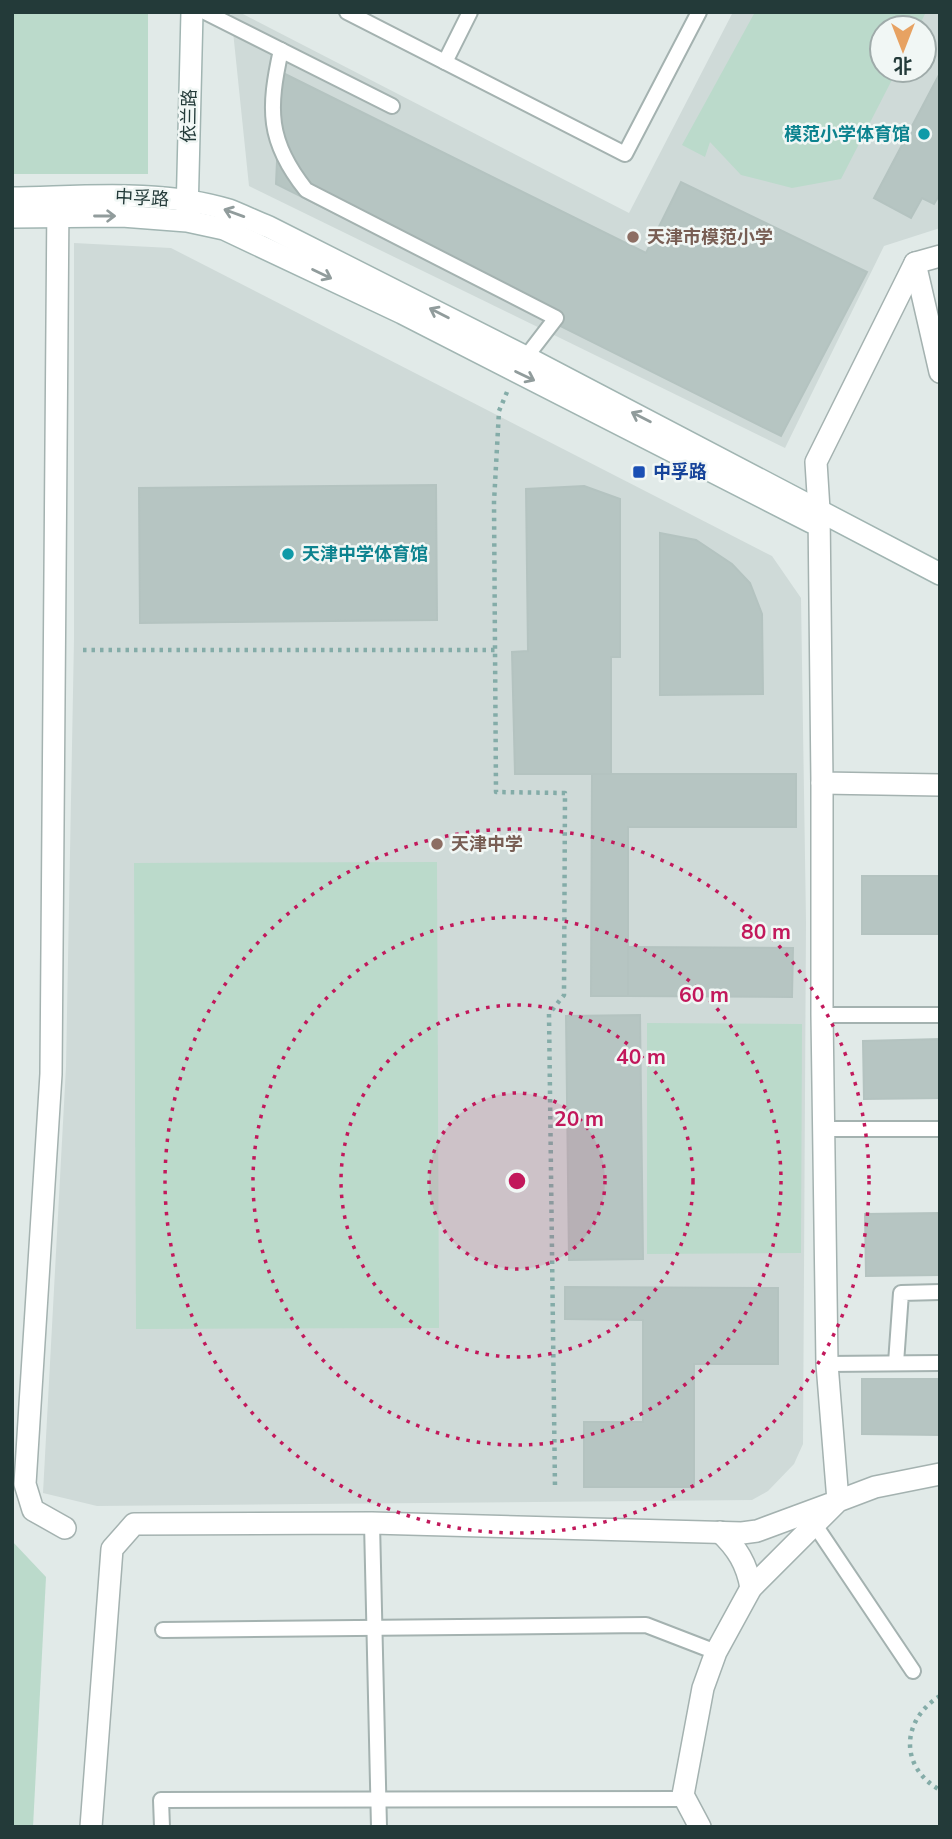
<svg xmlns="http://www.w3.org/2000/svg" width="952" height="1839" viewBox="0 0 952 1839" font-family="Mulish,'Noto Sans SC',sans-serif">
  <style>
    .built { fill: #cfdad8; fill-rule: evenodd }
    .green { fill: #bbdacb }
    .building { fill: #b6c5c2; stroke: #b4c3c0; stroke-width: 2 }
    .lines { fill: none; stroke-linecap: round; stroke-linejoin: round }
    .lane-casing { stroke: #a4b2b0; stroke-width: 18 }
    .street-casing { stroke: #a4b2b0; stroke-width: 24 }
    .secondary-casing { stroke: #a1b5b2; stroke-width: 24 }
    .path { stroke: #84aca8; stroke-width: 4.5; stroke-dasharray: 3.5 5; stroke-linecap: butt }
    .lane { stroke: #fff; stroke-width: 14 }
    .street { stroke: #fff; stroke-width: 21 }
    .secondary { stroke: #fff; stroke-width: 21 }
    .oneway { stroke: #919c9c }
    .ring { fill: none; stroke: #c2185b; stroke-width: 3.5; stroke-dasharray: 3.5 7 }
    .culture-dot { fill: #0f9aa8; stroke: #f1f7f5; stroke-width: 2.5 }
    .education-dot { fill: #8d6e63; stroke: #f1f7f5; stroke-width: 2.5 }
    .transit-dot { fill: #1a4fb4; stroke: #f1f7f5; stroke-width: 2.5 }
    .labels { text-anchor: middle; stroke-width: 5; stroke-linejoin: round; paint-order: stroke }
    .street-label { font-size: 18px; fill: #233a39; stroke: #f1f7f5 }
    .culture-label { font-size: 18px; font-weight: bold; fill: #0d838f; stroke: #f1f7f5; text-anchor: end }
    .education-label { font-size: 18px; font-weight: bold; fill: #785e54; stroke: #f1f7f5; text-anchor: start }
    .transit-label { font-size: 18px; font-weight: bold; fill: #164399; stroke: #f1f7f5; text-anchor: start }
    .centre { fill: #c2185b; stroke: #f1f7f5; stroke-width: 3.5 }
    .ring-label { font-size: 21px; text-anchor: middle; font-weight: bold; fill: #c2185b; stroke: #f1f7f5; stroke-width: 5; stroke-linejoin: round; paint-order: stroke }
  </style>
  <rect width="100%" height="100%" fill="#e1eae8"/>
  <g class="built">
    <path d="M231 12H239L629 213 733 12H940V228L884 246 785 448 249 186ZM882 28H924V70H882Z"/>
    <polygon points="74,243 171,248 772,556 801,598 806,922 803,1444 794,1464 768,1491 752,1500 97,1506 43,1493 66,1067 74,639"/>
  </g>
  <g class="green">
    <rect x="12" y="12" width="136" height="162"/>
    <polygon points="755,12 926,12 918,28 882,28 882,70 897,70 841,179 792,188 741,175 710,142 705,157 682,145"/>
    <polygon points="437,862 439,1328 136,1329 134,863"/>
    <polygon points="647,1023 802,1024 801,1253 647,1254"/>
    <polygon points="12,1541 46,1577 33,1827 12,1827"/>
  </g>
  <g class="building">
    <polygon points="281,72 646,253 681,182 867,272 781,436 276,184"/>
    <polygon points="940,73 940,194 934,204 922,198 911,218 874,198"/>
    <polygon points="436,485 437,620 140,623 139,488"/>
    <polygon points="584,486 620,499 620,657 611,657 611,774 515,774 512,652 528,651 526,489"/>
    <polygon points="660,533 696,540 732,564 750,583 762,614 763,694 660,695"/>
    <polygon points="592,774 796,774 796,827 628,827 628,996 591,996"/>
    <rect x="862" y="876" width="78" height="58"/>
    <polygon points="628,947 793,948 792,997 628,996"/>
    <polygon points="640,1015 643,1259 569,1260 566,1016"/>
    <polygon points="940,1039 940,1098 864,1099 863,1041"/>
    <polygon points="940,1213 940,1275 866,1276 865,1214"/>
    <polygon points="565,1287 778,1288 778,1364 694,1364 694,1487 584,1487 584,1422 643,1422 643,1320 565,1319"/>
    <polygon points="862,1379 940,1379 940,1435 862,1434"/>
  </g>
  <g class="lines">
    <defs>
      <g id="lane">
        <polyline points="205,12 392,106"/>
        <polyline points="347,12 625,154 699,12"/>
        <path d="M281 50C268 109 267 141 306 190L556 318 526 357"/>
        <polyline points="445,62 470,12"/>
        <polyline points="822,1015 940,1015"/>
        <polyline points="824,1129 940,1129"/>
        <polyline points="896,1363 901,1293 940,1292"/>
        <polyline points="827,1364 940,1363"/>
        <polyline points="372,1523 379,1827"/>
        <polyline points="815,1525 913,1671"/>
        <polyline points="163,1630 646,1625 716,1652"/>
        <polyline points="162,1827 161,1800 686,1799"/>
      </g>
      <g id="street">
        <polyline points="58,199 51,1074 25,1484 33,1510 65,1528"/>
        <polyline points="940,256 915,263 816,462 819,510 822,783 940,785"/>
        <polyline points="915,263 940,372"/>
        <path d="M720 1532C737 1548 747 1564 751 1588"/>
        <polyline points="91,1827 112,1549 134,1524 372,1523 742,1533 757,1531 838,1501 827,1364 822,1015 822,783"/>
        <polyline points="700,1827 683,1795 703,1688 716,1652 751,1588 838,1501 875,1487 940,1474"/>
      </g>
      <g id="secondary">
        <path d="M12 198C83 197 160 189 229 210 242 215 256 222 269 227L526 357 940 574"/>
        <polyline points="187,215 192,12"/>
        <polyline points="12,217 122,216 187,221 224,229 402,313 811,522"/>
      </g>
    </defs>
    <use href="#lane" class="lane-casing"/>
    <use href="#street" class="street-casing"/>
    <use href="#secondary" class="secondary-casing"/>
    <g class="path">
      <polyline points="507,392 499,411 494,502 496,792 565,793 564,995 549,1014 555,1488"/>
      <polyline points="83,650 495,650"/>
      <path d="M940 1696C901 1720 899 1767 940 1790"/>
    </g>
    <use href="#lane" class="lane"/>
    <use href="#street" class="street"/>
    <use href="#secondary" class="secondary"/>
  </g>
  <defs><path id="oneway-shaft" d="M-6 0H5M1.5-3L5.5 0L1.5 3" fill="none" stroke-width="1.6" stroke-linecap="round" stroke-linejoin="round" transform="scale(1.75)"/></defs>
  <g class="oneway">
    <use href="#oneway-shaft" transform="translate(234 213) rotate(-160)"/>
    <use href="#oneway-shaft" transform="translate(105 216)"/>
    <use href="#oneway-shaft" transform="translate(322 274) rotate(26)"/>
    <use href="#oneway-shaft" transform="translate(439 313) rotate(-153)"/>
    <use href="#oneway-shaft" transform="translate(525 376) rotate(26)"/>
    <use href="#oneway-shaft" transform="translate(641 417) rotate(-153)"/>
  </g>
  <circle cx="517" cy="1181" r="88" fill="#c2185b" fill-opacity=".12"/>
  <g class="ring">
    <circle cx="517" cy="1181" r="88"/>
    <circle cx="517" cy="1181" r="176"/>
    <circle cx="517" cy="1181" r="264"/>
    <circle cx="517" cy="1181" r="352"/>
  </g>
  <g class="culture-dot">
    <circle cx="924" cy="134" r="7"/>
    <circle cx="288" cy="554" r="7"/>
  </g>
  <g class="education-dot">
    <circle cx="633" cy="237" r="7"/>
    <circle cx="437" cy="844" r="7"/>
  </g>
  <rect class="transit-dot" x="632" y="465" width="14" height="14" rx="3.5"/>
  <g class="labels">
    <g class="street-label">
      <text transform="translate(189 116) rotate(-89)" y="6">依兰路</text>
      <text transform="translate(142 198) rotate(3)" y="6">中孚路</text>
    </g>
    <g class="culture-label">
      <text x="910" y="140">模范小学体育馆</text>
      <text x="302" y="560" text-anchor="start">天津中学体育馆</text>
    </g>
    <g class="education-label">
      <text x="647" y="243">天津市模范小学</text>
      <text x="451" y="850">天津中学</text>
    </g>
    <g class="transit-label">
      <text x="653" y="478">中孚路</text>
    </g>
  </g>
  <circle cx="517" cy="1181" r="10" class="centre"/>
  <g class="ring-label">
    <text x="766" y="939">80 m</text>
    <text x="704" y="1002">60 m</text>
    <text x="641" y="1064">40 m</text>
    <text x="579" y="1126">20 m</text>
  </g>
  <rect width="952" height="1839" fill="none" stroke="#233a39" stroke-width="28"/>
  <g transform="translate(903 49) rotate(180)"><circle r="33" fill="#f1f7f5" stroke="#9fabaa" stroke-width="2"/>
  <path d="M0-5L12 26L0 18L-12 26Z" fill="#e7a262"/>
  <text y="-10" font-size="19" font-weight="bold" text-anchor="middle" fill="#233a39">北</text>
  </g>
</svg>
